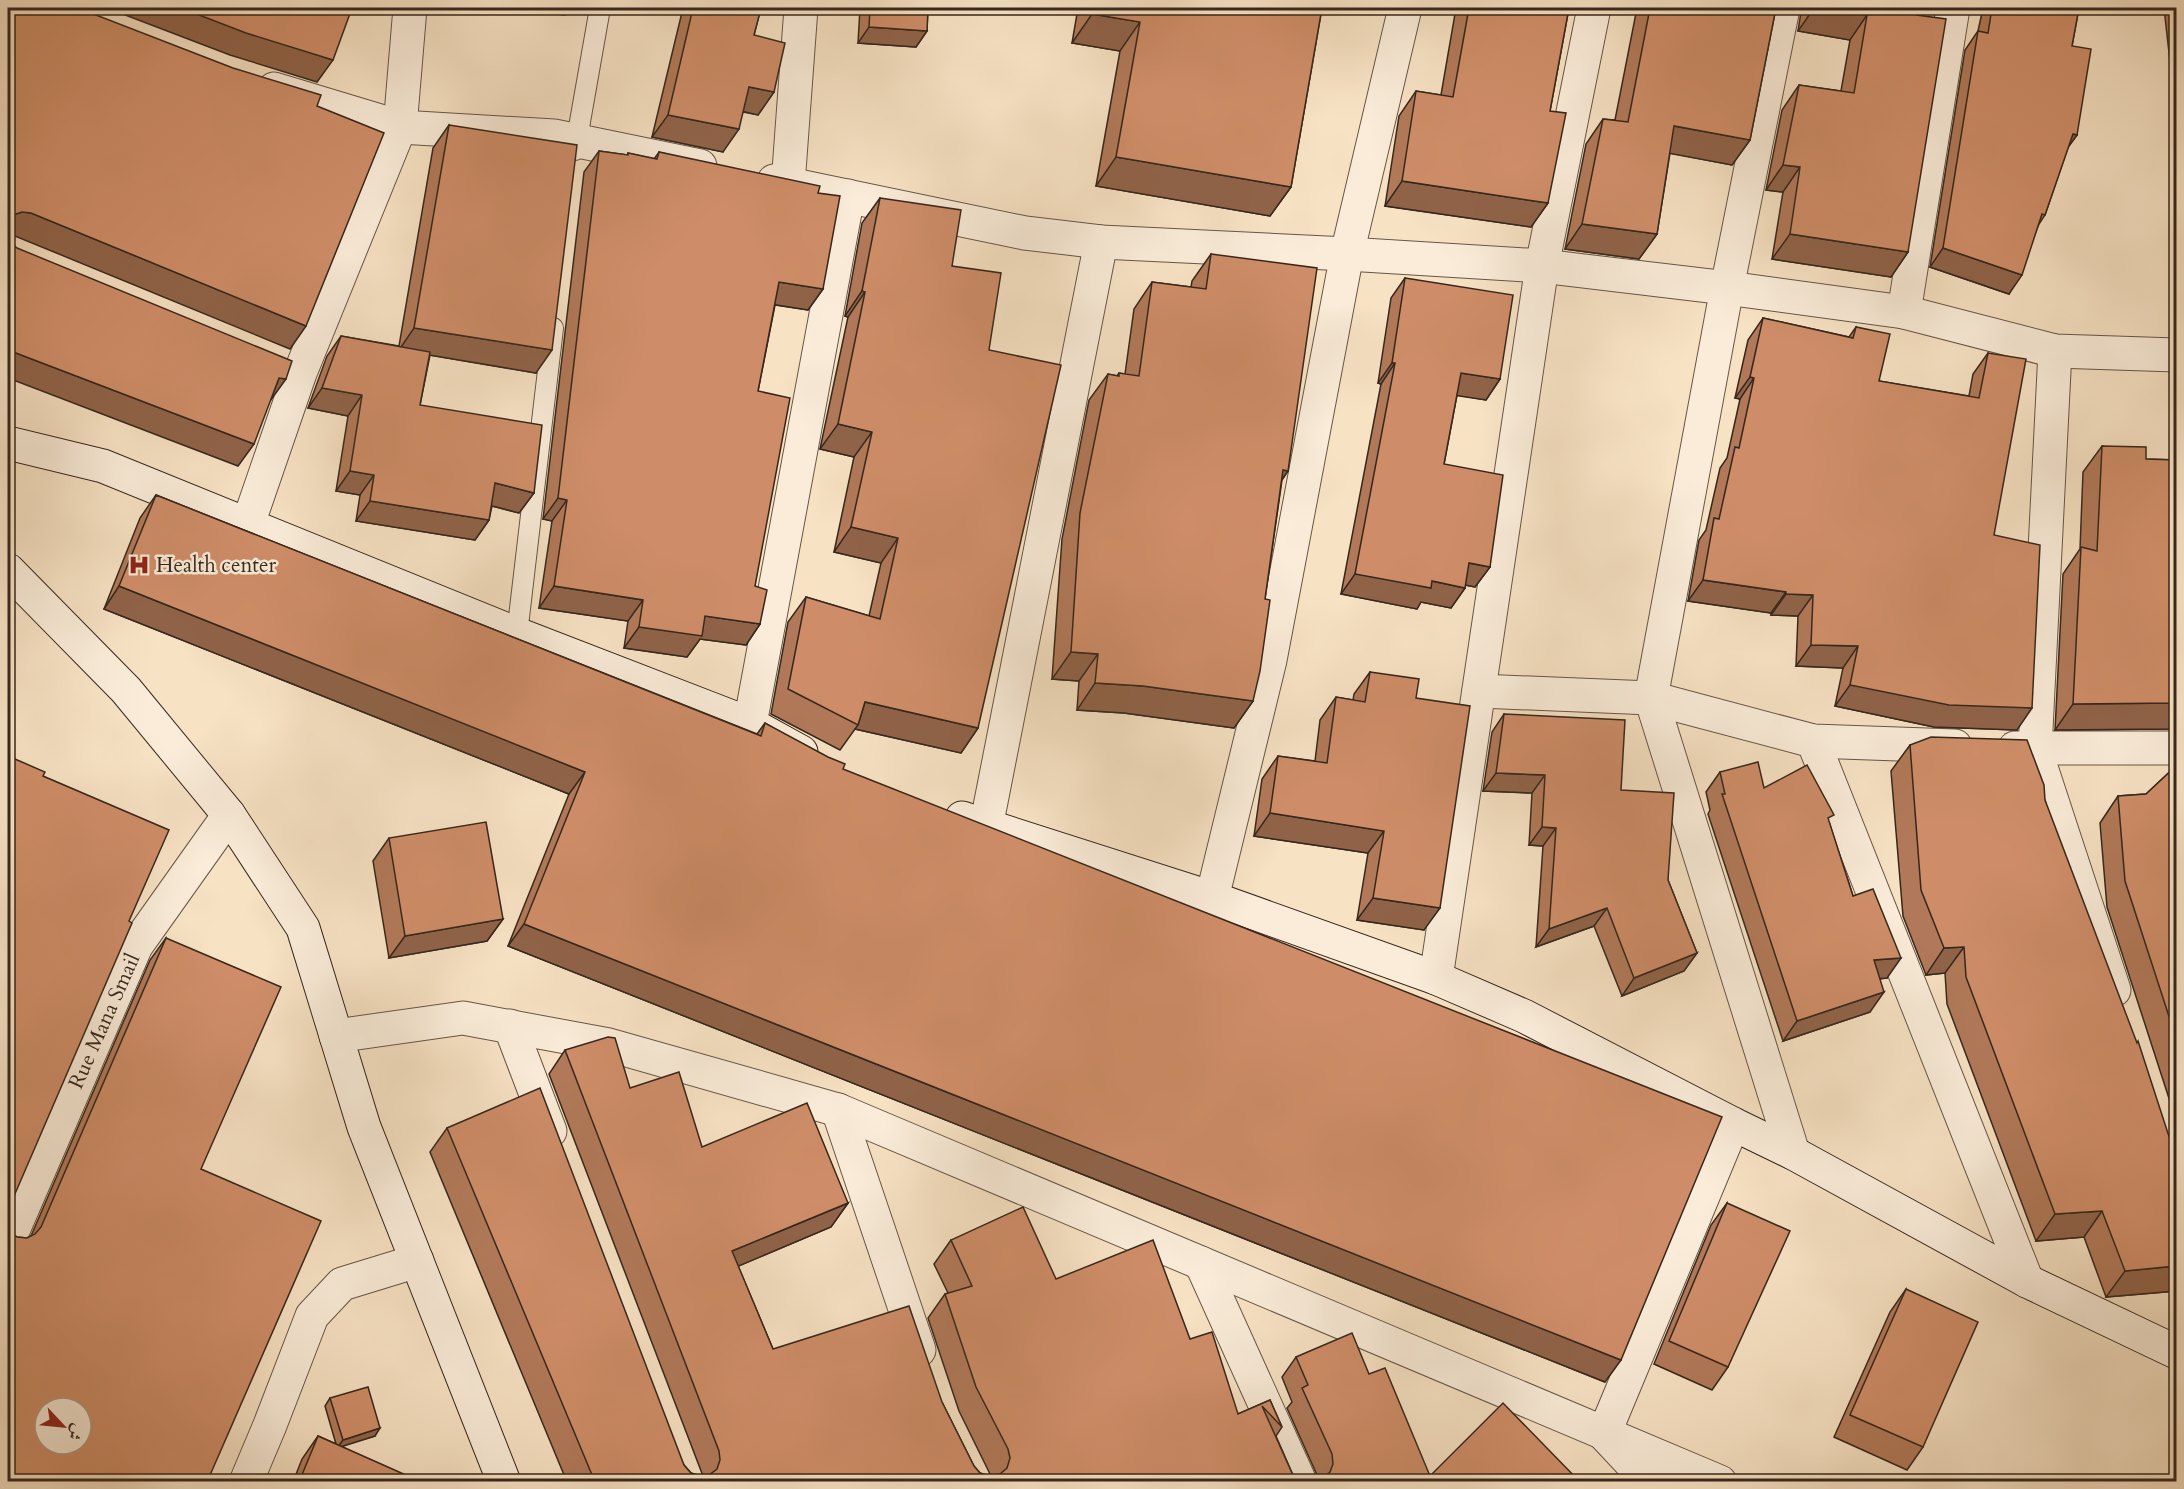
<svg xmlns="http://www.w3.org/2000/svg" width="2184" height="1489" viewBox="0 0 2184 1489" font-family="Cardo,Amiri,serif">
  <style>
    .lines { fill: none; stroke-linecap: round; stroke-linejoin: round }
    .lane-casing { stroke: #665646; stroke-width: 22 }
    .street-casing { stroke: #665646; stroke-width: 35 }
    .secondary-casing { stroke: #36271c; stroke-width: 35 }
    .lane { stroke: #faecd9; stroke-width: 20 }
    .street { stroke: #faecd9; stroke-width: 33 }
    .secondary { stroke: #faecd9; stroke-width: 33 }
    .wall { fill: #b17959; stroke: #36271c; stroke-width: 1.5 }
    .shaded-wall { fill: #906349; stroke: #36271c; stroke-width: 1.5 }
    .building { fill: #ce8d68; stroke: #36271c; stroke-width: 1.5; fill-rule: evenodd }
    .labels { text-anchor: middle; stroke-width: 5; stroke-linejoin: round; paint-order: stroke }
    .poi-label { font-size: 21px; fill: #36271c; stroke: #faecd9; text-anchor: start }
    .street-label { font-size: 21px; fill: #36271c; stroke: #faecd9 }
  </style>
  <rect width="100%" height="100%" fill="#f7e2c4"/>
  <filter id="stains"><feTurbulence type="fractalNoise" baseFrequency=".00333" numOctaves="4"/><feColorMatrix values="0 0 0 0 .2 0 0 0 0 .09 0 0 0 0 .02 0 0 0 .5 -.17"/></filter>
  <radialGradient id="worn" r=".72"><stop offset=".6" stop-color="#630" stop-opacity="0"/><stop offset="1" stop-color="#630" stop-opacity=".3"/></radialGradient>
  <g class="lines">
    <defs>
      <g id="lane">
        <polyline points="575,150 600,8"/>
        <polyline points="517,634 553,328"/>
      </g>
      <g id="street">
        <polyline points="1783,8 1727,288 1651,698 1793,1153"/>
        <polyline points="274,89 400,127 554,136 700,166"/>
        <polyline points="774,181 1025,233 1101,242 1347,254 1542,266 1727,288 1904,312 2055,351 2176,355"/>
        <polyline points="788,184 801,8"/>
        <polyline points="1904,312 1953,8"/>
        <polyline points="2055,351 2035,749 2114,990"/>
        <polyline points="248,524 300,373 400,127 410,8"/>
        <polyline points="1479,691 1651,698 1813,741 1955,746"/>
        <polyline points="750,724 848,196"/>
        <polyline points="1813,741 2027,1281"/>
        <polyline points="2015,748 2176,748"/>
        <polyline points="986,827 1101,242"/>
        <polyline points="1212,898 1270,660 1347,254 1405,8"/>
        <polyline points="1436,978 1542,266 1594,8"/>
        <polyline points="510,1026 550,1131"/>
        <polyline points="336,1036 463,1018 609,1045 838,1110 1720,1482"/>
        <polyline points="838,1110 919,1350"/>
        <polyline points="8,1242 136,946 229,815"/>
        <polyline points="1201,1263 1300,1482"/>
        <polyline points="246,1482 270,1425 312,1316 342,1284 417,1261"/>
        <polyline points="1649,1482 1604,1434 1733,1124"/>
      </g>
      <g id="secondary">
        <polyline points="8,443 103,466 517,634 750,724 801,752"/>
        <polyline points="8,570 126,690 229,815 303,928 364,1127 504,1482"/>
        <polyline points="962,818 1212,898 1436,978 1524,1016 1733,1124 1793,1153 2027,1281 2176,1352"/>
      </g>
    </defs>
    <use href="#lane" class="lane-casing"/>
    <use href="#street" class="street-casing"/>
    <use href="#secondary" class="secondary-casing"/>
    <use href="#lane" class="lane"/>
    <use href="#street" class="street"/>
    <use href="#secondary" class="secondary"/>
  </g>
  <g class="wall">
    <polygon points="683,8 761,8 754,35 774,92 758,115 743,112 723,152 652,137"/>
    <polygon points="860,8 928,8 927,31 916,47 858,43"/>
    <polygon points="1078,8 1322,8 1291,187 1270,216 1096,186 1120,51 1072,43"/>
    <polygon points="1456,8 1569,8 1550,111 1548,203 1531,227 1385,206 1399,116 1416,91 1441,95"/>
    <polygon points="1637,8 1776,8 1750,140 1732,165 1670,153 1657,234 1639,259 1565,249 1586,144 1603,119 1615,120"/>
    <polygon points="1801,8 1918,8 1917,15 1908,252 1891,277 1772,259 1783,192 1766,190 1782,110 1799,85 1841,91 1850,40 1798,31 1801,12"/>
    <polygon points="1983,8 2079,8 2072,46 2077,135 2068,147 2045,215 2039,224 2009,294 1930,267 1965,50 1978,31"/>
    <polygon points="2164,8 2176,8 2176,115"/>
    <polygon points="449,125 536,373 430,355 420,405 534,493 519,513 492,506 489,520 475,540 356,521 360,495 336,491 348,416 308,408 327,356 341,336 399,346 433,148"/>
    <polygon points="599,151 627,155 628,153 654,159 659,152 818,193 823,289 808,310 775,305 758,391 755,586 760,624 746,645 700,639 687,657 624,648 628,621 539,608 552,521 543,519 584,172"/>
    <polygon points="880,198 952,266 989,350 978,728 961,753 855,729 840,750 771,714 788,622 806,597 869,616 881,563 834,552 854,457 820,449 848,317 845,316 862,223"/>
    <polygon points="1211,254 1288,471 1282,480 1265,599 1253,701 1234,728 1124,713 1077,710 1079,681 1052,679 1062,539 1089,400 1108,374 1117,376 1119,373 1125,374 1134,309 1152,282 1191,287 1192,281"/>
    <polygon points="1405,278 1500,379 1486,400 1457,395 1444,464 1490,567 1475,587 1465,585 1465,588 1451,608 1421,602 1417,609 1341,594 1381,384 1378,383 1391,298"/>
    <polygon points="1763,318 1849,337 1856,327 1879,381 1969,396 1973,374 1988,353 1994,535 2017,730 1934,727 1835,706 1843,668 1796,666 1798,616 1771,615 1771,613 1688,601 1699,540 1706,530 1720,468 1727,458 1740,399 1735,398 1748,340"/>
    <polygon points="2102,446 2146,459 2176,460 2176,720 2170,729 2055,730 2063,574 2080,549 2083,472"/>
    <polygon points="156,495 757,734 765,723 843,769 1605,1382 508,946 569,794 104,609 140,518"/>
    <polygon points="1370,672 1416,698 1424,930 1357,920 1368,853 1254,836 1262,779 1278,756 1315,761 1320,720 1336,697 1353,700 1354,694"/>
    <polygon points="1504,714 1621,790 1668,880 1697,953 1684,971 1622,996 1594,926 1536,947 1543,846 1529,845 1532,793 1483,791 1492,732"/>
    <polygon points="1910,745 2045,800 2176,1291 2106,1297 2084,1237 2036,1241 1947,1004 1945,973 1926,975 1903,916 1891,771"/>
    <polygon points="2176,766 2176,1120 2107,907 2100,823 2118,796 2146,794"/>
    <polygon points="1720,772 1764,788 1829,822 1853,896 1887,978 1880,979 1870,1012 1783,1041 1708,814 1710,810 1706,792"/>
    <polygon points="389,838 503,919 487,941 389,958 373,861"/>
    <polygon points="166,938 201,1169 207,1482 9,1231 17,1237 27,1238 31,1236 150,960"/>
    <polygon points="565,1050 630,1088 702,1147 848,1203 831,1227 738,1266 773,1349 942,1402 974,1466 980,1473 989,1476 991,1476 959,1411 928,1318 945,1294 948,1293 934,1264 951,1240 1056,1279 1190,1339 1238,1414 1270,1400 1282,1427 1276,1436 1296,1482 567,1482 430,1152 447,1128 684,1465 691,1473 700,1476 703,1476 549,1074"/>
    <polygon points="1727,1203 1728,1367 1712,1390 1654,1364 1711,1225"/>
    <polygon points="1906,1289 1923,1447 1907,1470 1834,1437 1890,1312"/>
    <polygon points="1296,1357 1369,1374 1430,1476 1580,1482 1318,1482 1317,1475 1287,1408 1292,1402 1282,1377"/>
    <polygon points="330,1398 375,1436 341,1446 406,1482 293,1482 302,1459 318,1436 336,1444 325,1406"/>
  </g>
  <g class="shaded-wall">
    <polygon points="107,8 181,8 333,60 317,82 230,55"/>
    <polygon points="506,8 570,8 565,15"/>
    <polygon points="1814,8 1823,8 1867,15 1850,40 1798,31"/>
    <polygon points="1092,14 1140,22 1120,51 1072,43"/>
    <polygon points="869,27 927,31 916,47 858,43"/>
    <polygon points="749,87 774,92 758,115 733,109"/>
    <polygon points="668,115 739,129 723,152 652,137"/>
    <polygon points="1674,126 1750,140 1732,165 1657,151"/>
    <polygon points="2073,134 2077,135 2064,153"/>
    <polygon points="1116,157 1291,187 1270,216 1096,186"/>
    <polygon points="1783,165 1800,167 1783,192 1766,190"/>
    <polygon points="1402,181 1548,203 1531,227 1385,206"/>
    <polygon points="22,212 31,213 306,326 290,349 15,236 8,235 8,222 13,215"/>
    <polygon points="1582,224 1657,234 1639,259 1565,249"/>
    <polygon points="1790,234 1908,252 1891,277 1772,259"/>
    <polygon points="1943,248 2022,275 2009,294 1930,267"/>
    <polygon points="779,282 823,289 808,310 764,303"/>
    <polygon points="862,291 865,292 848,317 845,316"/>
    <polygon points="414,328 552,350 536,373 399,350"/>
    <polygon points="8,350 254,444 238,466 8,378"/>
    <polygon points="1392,363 1395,363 1381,384 1378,383"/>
    <polygon points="1461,373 1500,379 1486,400 1446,394"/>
    <polygon points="1750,377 1754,378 1740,399 1735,398"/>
    <polygon points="279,378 286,379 270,401"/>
    <polygon points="322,388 362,395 348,416 308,408"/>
    <polygon points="838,424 872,432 854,457 820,449"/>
    <polygon points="1283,470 1288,471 1269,497"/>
    <polygon points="350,471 374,475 360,495 336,491"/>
    <polygon points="495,483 534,493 519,513 481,503"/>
    <polygon points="558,498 567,500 552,521 543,519"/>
    <polygon points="370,501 489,520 475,540 356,521"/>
    <polygon points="851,527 898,538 881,563 834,552"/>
    <polygon points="1469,563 1490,567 1475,587 1455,583"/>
    <polygon points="1355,574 1432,581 1465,588 1451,608 1421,602 1417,609 1341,594"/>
    <polygon points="1703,580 1786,592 1771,613 1688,601"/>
    <polygon points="119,586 585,772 569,794 104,609"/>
    <polygon points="554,586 643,600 628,621 539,608"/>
    <polygon points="1786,594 1813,595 1798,616 1771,615"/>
    <polygon points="705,616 760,624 746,645 700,639 687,657 624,648 639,627"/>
    <polygon points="1811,645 1858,646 1843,668 1796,666"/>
    <polygon points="1071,652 1098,654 1079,681 1052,679"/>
    <polygon points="1095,683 1143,686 1253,701 1234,728 1124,713 1077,710"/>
    <polygon points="1850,685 2032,708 2017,730 1934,727 1835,706"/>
    <polygon points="865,702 978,728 961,753 855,729 858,725"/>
    <polygon points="2176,703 2176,720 2170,729 2055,730 2073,704"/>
    <polygon points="1496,773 1545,775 1532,793 1483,791"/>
    <polygon points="1270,813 1384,831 1368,853 1254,836"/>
    <polygon points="1542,827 1556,828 1543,846 1529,845"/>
    <polygon points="1373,898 1440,908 1424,930 1357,920"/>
    <polygon points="1607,908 1594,926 1536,947 1549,929"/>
    <polygon points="503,919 487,941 389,958 405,936"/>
    <polygon points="524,924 1621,1360 1605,1382 508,946"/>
    <polygon points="1964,947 1945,973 1926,975 1944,948"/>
    <polygon points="1697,953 1684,971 1622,996 1634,978"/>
    <polygon points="1901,958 1887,978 1860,980 1874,960"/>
    <polygon points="1884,992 1870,1012 1783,1041 1797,1021"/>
    <polygon points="848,1203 831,1227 715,1276 732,1251"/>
    <polygon points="2102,1211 2084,1237 2036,1241 2055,1214"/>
    <polygon points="2176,1266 2176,1291 2106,1297 2125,1271"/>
    <polygon points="380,1428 375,1436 337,1448 343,1440"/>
  </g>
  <g class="building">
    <polygon points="8,8 78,8 233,68 321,95 317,106 384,133 306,326 31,213 22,212 13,215 8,222"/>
    <polygon points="181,8 352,8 333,60 246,33"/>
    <polygon points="693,8 761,8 754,35 785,43 774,92 749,87 739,129 668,115"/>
    <polygon points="870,8 928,8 927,31 869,27"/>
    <polygon points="1093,8 1322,8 1291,187 1116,157 1140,22 1092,14"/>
    <polygon points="1469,8 1569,8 1550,111 1566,113 1548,203 1402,181 1416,91 1453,97"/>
    <polygon points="1650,8 1776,8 1750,140 1674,126 1657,234 1582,224 1603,119 1628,122"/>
    <polygon points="1823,8 1918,8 1917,15 1946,19 1908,252 1790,234 1800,167 1783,165 1799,85 1854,93 1867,15"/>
    <polygon points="1992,8 2079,8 2072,46 2091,49 2077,135 2073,134 2045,215 2042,214 2022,275 1943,248 1978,31 1988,33"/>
    <polygon points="449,125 577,145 552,350 414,328"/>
    <polygon points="599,151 628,155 628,153 657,159 659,152 820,186 818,193 840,196 823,289 779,282 758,391 790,398 755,586 767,590 760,624 705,616 702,636 639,627 643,600 554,586 567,500 558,498"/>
    <polygon points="880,198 961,210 952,266 1001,273 989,350 1061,365 978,728 865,702 858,725 788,689 806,597 880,619 898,538 851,527 872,432 838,424 865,292 862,291"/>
    <polygon points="8,238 9,241 17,248 292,361 286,379 279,378 254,444 8,350"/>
    <polygon points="1211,254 1317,268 1288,471 1283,470 1265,599 1270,600 1260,671 1253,701 1143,686 1095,683 1098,654 1071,652 1080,513 1108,374 1119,376 1119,373 1139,376 1152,282 1206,289"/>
    <polygon points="1405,278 1513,295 1500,379 1461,373 1444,464 1503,475 1490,567 1469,563 1465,588 1432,581 1431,588 1355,574 1395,363 1392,363"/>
    <polygon points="1763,318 1853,338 1856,327 1890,334 1879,381 1979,398 1988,353 2026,359 1994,535 2040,545 2032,708 1949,705 1850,685 1858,646 1811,645 1813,595 1786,594 1786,592 1703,580 1714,518 1719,519 1735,447 1739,448 1754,378 1750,377"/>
    <polygon points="341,336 430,352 420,405 542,425 534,493 495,483 489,520 370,501 374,475 350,471 362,395 322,388"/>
    <polygon points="2102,446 2146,447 2146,459 2176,460 2176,703 2073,704 2081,547 2097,551"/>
    <polygon points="156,495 761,736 765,723 828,757 845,764 843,769 1722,1117 1621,1360 524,924 585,772 119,586"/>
    <polygon points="1370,672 1419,679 1416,698 1470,706 1440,908 1373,898 1384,831 1270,813 1278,756 1327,763 1336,697 1365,702"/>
    <polygon points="1504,714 1625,720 1621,790 1674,793 1668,880 1697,953 1634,978 1607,908 1549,929 1556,828 1542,827 1545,775 1496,773"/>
    <polygon points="1931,737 2027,740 2044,785 2045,800 2137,1043 2138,1041 2176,1158 2176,1266 2125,1271 2102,1211 2055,1214 1966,977 1964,947 1944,948 1921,890 1910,745"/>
    <polygon points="8,756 45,772 43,776 169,830 129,921 132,923 8,1210"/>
    <polygon points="1758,762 1764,788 1807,765 1834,815 1828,818 1853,896 1873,889 1901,958 1874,960 1884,992 1797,1021 1722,794 1725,794 1720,772"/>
    <polygon points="2176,766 2176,1038 2125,881 2118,796 2146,794"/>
    <polygon points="486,822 503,919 405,936 389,838"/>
    <path d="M166 938 281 987 201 1169 321 1221 207 1482H8V1227L9 1231 17 1237 27 1238 35 1234 41 1227ZM45 1408H81V1444H45Z"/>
    <polygon points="608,1037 615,1038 630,1088 679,1072 702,1147 807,1103 848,1203 732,1251 773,1349 909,1306 942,1402 974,1466 980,1473 989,1476 1000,1474 1007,1468 1010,1458 1008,1449 976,1387 945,1294 972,1286 951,1240 1023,1207 1056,1279 1153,1240 1190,1339 1212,1332 1238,1414 1270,1400 1282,1427 1262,1406 1296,1482 595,1482 447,1128 540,1088 684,1465 691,1473 700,1476 709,1475 717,1469 720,1460 719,1451 565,1050"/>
    <polygon points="1727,1203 1790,1231 1728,1367 1669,1341"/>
    <polygon points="1906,1289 1978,1322 1923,1447 1850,1415"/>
    <polygon points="1352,1333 1369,1374 1385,1368 1430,1476 1503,1403 1580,1482 1330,1482 1325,1476 1330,1472 1333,1464 1332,1454 1302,1388 1308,1385 1296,1357"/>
    <polygon points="368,1387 380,1428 343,1440 330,1398"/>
    <polygon points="318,1436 408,1476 406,1482 299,1482"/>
  </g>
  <defs>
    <symbol id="hospital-bare" viewBox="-9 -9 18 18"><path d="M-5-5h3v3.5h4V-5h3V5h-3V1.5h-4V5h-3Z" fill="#8f2418" stroke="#faecd9" stroke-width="2.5" paint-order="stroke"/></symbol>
  </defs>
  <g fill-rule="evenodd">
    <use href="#hospital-bare" x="124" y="550" width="30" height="30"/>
  </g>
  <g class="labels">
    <g class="poi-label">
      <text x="156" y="572">Health center</text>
    </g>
    <g class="street-label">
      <text transform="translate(104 1021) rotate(-66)" y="7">Rue Mana Smail</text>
    </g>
  </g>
  <rect width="2184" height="1489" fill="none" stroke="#f7e2c4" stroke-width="30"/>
  <rect x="9" y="9" width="2166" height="1471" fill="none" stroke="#36271c" stroke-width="3"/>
  <rect x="15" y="15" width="2154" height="1459" fill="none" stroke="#36271c" stroke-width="1.5"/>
  <g transform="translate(63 1426) rotate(116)"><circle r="28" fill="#faecd9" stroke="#ac9d8d" stroke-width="1.5"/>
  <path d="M0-4.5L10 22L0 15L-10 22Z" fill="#8f2418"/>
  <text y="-9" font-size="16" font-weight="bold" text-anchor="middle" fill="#36271c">ش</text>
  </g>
  <rect width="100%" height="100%" filter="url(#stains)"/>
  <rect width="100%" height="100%" fill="url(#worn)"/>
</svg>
